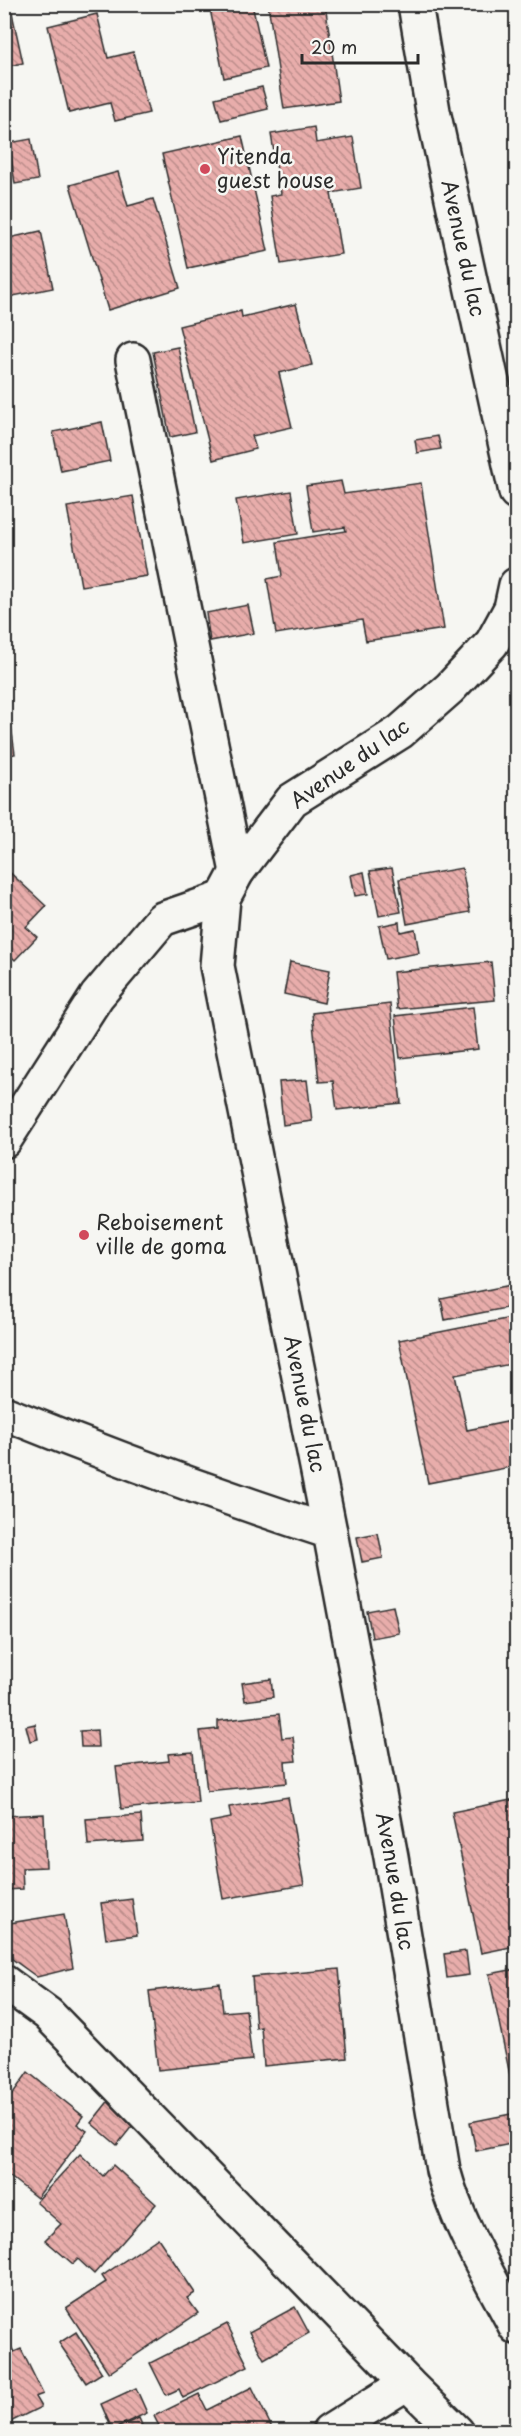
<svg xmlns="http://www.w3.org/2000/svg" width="521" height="2436" viewBox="0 0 521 2436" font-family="'Playpen Sans',sans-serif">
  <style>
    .building { fill: url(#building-back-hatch); stroke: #2b2b2b; stroke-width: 1.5 }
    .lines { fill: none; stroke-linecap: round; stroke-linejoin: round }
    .minor-casing { stroke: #2b2b2b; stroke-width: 38 }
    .major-casing { stroke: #2b2b2b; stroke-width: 38 }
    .minor { stroke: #f6f6f2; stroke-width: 33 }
    .major { stroke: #f6f6f2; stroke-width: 33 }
    .poi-dot { fill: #d1495b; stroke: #f6f6f2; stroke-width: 2 }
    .labels { text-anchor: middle; stroke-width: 5; stroke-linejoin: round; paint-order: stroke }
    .poi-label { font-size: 21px; fill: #2b2b2b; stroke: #f6f6f2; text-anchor: start }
    .street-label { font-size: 21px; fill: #2b2b2b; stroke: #f6f6f2 }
  </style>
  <defs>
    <pattern id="building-back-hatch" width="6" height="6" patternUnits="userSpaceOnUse" patternTransform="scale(1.5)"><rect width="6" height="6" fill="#e8adab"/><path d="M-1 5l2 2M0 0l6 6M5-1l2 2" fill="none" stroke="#bc8d8b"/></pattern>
  </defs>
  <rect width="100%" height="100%" fill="#f6f6f2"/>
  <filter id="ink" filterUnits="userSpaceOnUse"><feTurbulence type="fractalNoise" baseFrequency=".0167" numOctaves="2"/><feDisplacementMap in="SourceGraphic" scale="12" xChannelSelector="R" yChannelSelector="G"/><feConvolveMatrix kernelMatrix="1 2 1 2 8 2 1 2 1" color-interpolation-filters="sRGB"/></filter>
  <g filter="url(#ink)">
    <g class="building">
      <polygon points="4,4 10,4 23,63 4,67"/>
      <polygon points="209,4 252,4 266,68 224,78"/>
      <polygon points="268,4 325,4 339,101 284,109"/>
      <polygon points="97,14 108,58 133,52 149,113 115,121 110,103 69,113 48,26"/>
      <polygon points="262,87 268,109 221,120 215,98"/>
      <polygon points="314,127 316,143 353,137 361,188 331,193 341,254 281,264 270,196 281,194 271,134"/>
      <polygon points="242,136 268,251 188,268 162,154"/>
      <polygon points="31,139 38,180 15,184 9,143"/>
      <polygon points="118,172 128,206 153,199 180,288 108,310 70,185"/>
      <polygon points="41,231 53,288 8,297 10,305 4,306 4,239"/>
      <polygon points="296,304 312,365 279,373 292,427 252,436 256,449 213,460 179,326 241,311 242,317"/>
      <polygon points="178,347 195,432 170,437 153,352"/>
      <polygon points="102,422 110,461 61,471 53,432"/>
      <polygon points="438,436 441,449 417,453 415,440"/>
      <polygon points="341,481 344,494 421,483 444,629 366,641 362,620 276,634 267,579 282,576 277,542 346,531 345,527 313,532 306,486"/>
      <polygon points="291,491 298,534 244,543 236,500"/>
      <polygon points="133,496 147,576 81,586 67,507"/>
      <polygon points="248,605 254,633 210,641 206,613"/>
      <polygon points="4,697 7,697 15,754 4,756"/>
      <polygon points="4,867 46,906 26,927 37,937 15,960 4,950"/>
      <polygon points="392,868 401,912 379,916 370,871"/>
      <polygon points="462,868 470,912 407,924 399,879"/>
      <polygon points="364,872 368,894 355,896 351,875"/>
      <polygon points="399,922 400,932 415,929 419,953 386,959 379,926"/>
      <polygon points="290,962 330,970 324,1003 284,994"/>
      <polygon points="491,962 495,1000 397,1009 393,972"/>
      <polygon points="4,969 10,971 4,986"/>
      <polygon points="390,1004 401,1103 337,1110 333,1081 319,1082 312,1013"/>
      <polygon points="473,1007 478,1049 400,1058 395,1016"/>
      <polygon points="307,1080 312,1121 283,1125 279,1082"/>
      <polygon points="516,1284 516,1306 445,1320 441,1299"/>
      <polygon points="516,1317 516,1363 455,1375 467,1430 516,1420 516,1466 428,1483 399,1340"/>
      <polygon points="378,1533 383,1558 362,1562 357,1537"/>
      <polygon points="393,1606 399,1633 372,1638 367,1611"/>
      <polygon points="271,1679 273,1697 245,1701 242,1683"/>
      <polygon points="279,1714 282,1738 293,1737 296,1761 285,1762 287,1783 207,1791 200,1731 218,1729 218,1721"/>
      <polygon points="35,1724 38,1739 30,1741 26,1726"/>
      <polygon points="97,1730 98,1747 81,1747 80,1731"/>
      <polygon points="193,1752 198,1802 121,1809 116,1767 169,1761 168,1754"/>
      <polygon points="288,1797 304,1885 223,1899 210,1822 231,1818 229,1807"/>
      <polygon points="516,1799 516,1842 514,1843 516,1855 516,1946 481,1953 452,1812"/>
      <polygon points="44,1814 46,1867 22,1868 23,1889 4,1890 4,1816"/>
      <polygon points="141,1815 143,1841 88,1845 86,1819"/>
      <polygon points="132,1899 137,1935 106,1939 101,1903"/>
      <polygon points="64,1914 73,1968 37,1977 4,1953 4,1924"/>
      <polygon points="466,1951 469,1975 447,1978 444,1954"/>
      <polygon points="339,1969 347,2058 264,2066 261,2027 256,2028 252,1977"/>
      <polygon points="516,1969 516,2089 513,2090 489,1974"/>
      <polygon points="220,1983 223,2012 246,2010 252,2060 158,2070 149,1991"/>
      <polygon points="28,2072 83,2116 77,2124 87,2131 37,2198 4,2172 4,2091 11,2096"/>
      <polygon points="110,2099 137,2120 117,2145 91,2123"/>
      <polygon points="516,2113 516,2143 476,2151 470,2122"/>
      <polygon points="80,2154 103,2176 113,2165 156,2204 94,2274 78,2259 73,2264 45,2240 61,2224 36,2202"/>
      <polygon points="158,2238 195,2293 187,2298 198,2313 109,2373 66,2308 106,2282 102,2276"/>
      <polygon points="295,2307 309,2333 264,2359 249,2332"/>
      <polygon points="227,2324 248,2366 183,2398 179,2389 166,2395 150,2363"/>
      <polygon points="76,2332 102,2373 86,2383 59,2343"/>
      <polygon points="7,2339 14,2352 21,2349 43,2394 35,2397 41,2407 4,2425 4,2341"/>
      <polygon points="252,2387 274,2432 162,2432 154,2416 199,2394 207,2410"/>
      <polygon points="136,2388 147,2413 112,2429 101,2404"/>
      <polygon points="139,2418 145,2432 108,2432"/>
    </g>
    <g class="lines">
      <defs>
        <g id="minor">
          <polyline points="133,360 237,872"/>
          <polyline points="4,1141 97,996 162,919 223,898"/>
          <path d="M4 1413C112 1457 219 1496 330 1532"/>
          <polyline points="4,1982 48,2014 407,2383 457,2432"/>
          <polyline points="329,2432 407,2383"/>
        </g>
        <g id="major">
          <path id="s1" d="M415 4 433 111 516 492"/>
          <path id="s2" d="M516 585 511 608 492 643 450 688 400 732 292 800 237 872 223 898 217 966 330 1532 391 1857 443 2170C458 2226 489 2276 516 2327"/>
        </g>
      </defs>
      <use href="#minor" class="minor-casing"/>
      <use href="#major" class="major-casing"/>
      <use href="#minor" class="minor"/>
      <use href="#major" class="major"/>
    </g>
  </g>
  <g class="poi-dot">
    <circle cx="205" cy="169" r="6"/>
    <circle cx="84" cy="1235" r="6"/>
  </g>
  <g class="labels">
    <g class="poi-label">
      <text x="217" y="164">Yitenda<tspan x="217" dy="24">guest house</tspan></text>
      <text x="96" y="1230">Reboisement<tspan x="96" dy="24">ville de goma</tspan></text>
    </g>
    <g class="street-label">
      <text dy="7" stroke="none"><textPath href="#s1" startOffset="249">Avenue du lac</textPath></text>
      <text transform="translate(350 764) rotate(-35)" y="7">Avenue du lac</text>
      <text dy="7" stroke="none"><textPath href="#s2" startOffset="954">Avenue du lac</textPath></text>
      <text dy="7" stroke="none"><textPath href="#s2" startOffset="1440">Avenue du lac</textPath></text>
    </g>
  </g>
  <rect width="521" height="2436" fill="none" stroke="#f6f6f2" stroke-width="24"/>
  <rect x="12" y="12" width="497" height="2412" fill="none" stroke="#2b2b2b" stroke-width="2" filter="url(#ink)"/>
  <path d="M302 54v9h116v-9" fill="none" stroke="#2b2b2b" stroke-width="3"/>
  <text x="311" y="54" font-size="18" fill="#2b2b2b" stroke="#f6f6f2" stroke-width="4.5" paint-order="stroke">20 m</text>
</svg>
